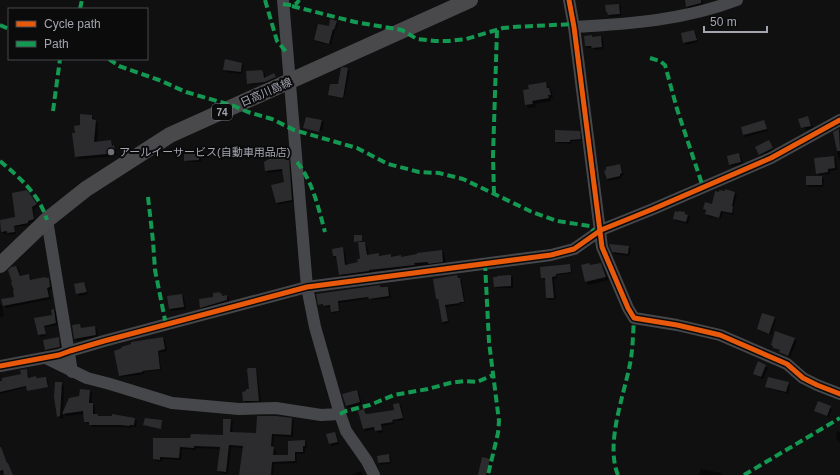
<svg xmlns="http://www.w3.org/2000/svg" width="840" height="475" viewBox="0 0 840 475" font-family="Helvetica,'Noto Sans JP',sans-serif">
  <style>
    .shadow { fill: #0007 }
    .building { fill: #2c2c2e }
    .lines { fill: none; stroke-linecap: round; stroke-linejoin: round }
    .minor { stroke: #46474a; stroke-width: 12 }
    .major { stroke: #49494c; stroke-width: 16 }
    .quiet { stroke: #139951; stroke-width: 4; stroke-dasharray: 8 4; stroke-linecap: butt }
    .cycleway-casing { stroke: #0b0b0c; stroke-width: 8 }
    .cycleway { stroke: #e8590c; stroke-width: 5 }
    .poi-dot { fill: #707178; stroke: #0b0b0c; stroke-width: 1.5 }
    .labels { text-anchor: middle; stroke-width: 4; stroke-linejoin: round; paint-order: stroke }
    .shield { fill: #0b0b0c; stroke: #75777f; stroke-width: 1 }
    .shield-label { font-size: 10px; font-weight: bold; fill: #a3a5b0 }
    .street-label { font-size: 11px; fill: #a3a5b0; stroke: #0b0b0c }
    .poi-label { font-size: 11px; fill: #a3a5b0; stroke: #0b0b0c; text-anchor: start }
  </style>
  <rect width="100%" height="100%" fill="#101011"/>
  <g class="shadow">
    <polygon points="686,0 702,0 703,5 689,9 687,7"/>
    <polygon points="619,5 621,7 621,16 611,17 607,12"/>
    <polygon points="336,22 338,23 336,31 335,30 331,45 317,42 315,40"/>
    <polygon points="694,31 696,33 698,42 686,45 684,43 682,34"/>
    <polygon points="591,36 593,38 601,37 603,39 604,48 595,50 592,47 588,48 586,46"/>
    <polygon points="225,61 242,64 244,66 242,74 226,72 224,70"/>
    <polygon points="344,68 350,71 344,99 331,96 329,94 338,85"/>
    <polygon points="261,71 265,74 265,78 275,76 277,79 267,83 250,85 248,83"/>
    <polygon points="546,83 552,92 553,98 551,98 551,101 535,104 536,107 529,108 526,105 530,89"/>
    <polygon points="92,116 98,124 97,143 111,141 116,150 117,155 109,156 109,157 79,159 76,156 76,134 81,126"/>
    <polygon points="808,117 813,128 807,130 802,127"/>
    <polygon points="322,120 324,122 322,131 304,128"/>
    <polygon points="763,121 768,131 745,137 744,135 742,128"/>
    <polygon points="840,130 840,159 838,157 834,133"/>
    <polygon points="579,132 581,134 582,140 572,141 571,144 557,143 556,141"/>
    <polygon points="769,141 774,150 761,157 759,155"/>
    <polygon points="285,150 290,159 294,201 278,205 277,203 286,183 284,171 268,173 266,171"/>
    <polygon points="199,152 201,154 201,162 187,162 185,160"/>
    <polygon points="739,154 741,156 743,164 732,166 730,164"/>
    <polygon points="834,157 836,159 837,170 830,171 830,174 819,175 817,173"/>
    <polygon points="619,165 621,167 624,175 621,176 622,178 609,181 607,179"/>
    <polygon points="822,177 824,179 823,187 809,187 807,185"/>
    <polygon points="726,191 735,193 737,195 733,208 734,209 733,215 723,212 721,219 708,216 704,209 713,205"/>
    <polygon points="29,193 39,206 34,209 35,222 29,223 30,225 15,227 16,234 10,235 8,233 4,234 2,232 16,218"/>
    <polygon points="685,213 690,217 688,224 676,221 674,219"/>
    <polygon points="362,236 362,243 365,243 367,245 369,256 379,254 381,257 391,255 393,258 401,257 402,258 441,251 444,253 446,264 416,266 417,268 371,272 371,274 343,277 340,275 338,259 334,256 342,248 345,251 347,265 359,263 361,260 359,242 355,241"/>
    <polygon points="629,247 631,249 629,256 615,254 613,252"/>
    <polygon points="600,264 604,268 609,280 589,285 585,282 591,266"/>
    <polygon points="569,265 571,267 572,273 557,275 557,278 554,279 556,299 549,300 547,298 546,280 542,278"/>
    <polygon points="16,267 19,269 21,277 29,275 32,281 49,279 51,281 52,290 49,290 51,299 6,308 4,306 15,297"/>
    <polygon points="457,276 459,279 462,281 465,303 460,303 461,305 446,307 449,323 444,324 443,322 439,301 437,299"/>
    <polygon points="511,276 513,278 513,288 497,288 495,286"/>
    <polygon points="84,283 86,285 88,294 79,296 77,294"/>
    <polygon points="380,286 381,288 388,288 390,290 391,298 372,300 370,298 339,303 340,312 334,313 332,311 332,307 326,307 319,304"/>
    <polygon points="220,293 224,297 227,296 229,298 229,302 203,309 201,307"/>
    <polygon points="182,295 184,297 186,309 172,311 170,309 168,297"/>
    <polygon points="0,304 2,306 4,316 0,317"/>
    <polygon points="54,310 56,312 58,325 45,327 47,335 41,337 39,335 35,319 53,315"/>
    <polygon points="774,318 776,320 771,335 760,331 758,329"/>
    <polygon points="80,325 82,329 95,327 97,329 98,337 77,341 75,339"/>
    <polygon points="776,332 797,341 790,357 782,354 781,351 774,347"/>
    <polygon points="58,338 60,340 62,348 48,352 46,350"/>
    <polygon points="163,338 165,340 167,351 159,353 161,370 144,372 144,374 122,377 120,376"/>
    <polygon points="759,363 768,368 763,379 754,374"/>
    <polygon points="255,369 257,371 261,403 246,403 244,401 250,390"/>
    <polygon points="26,370 28,372 30,378 35,377 37,379 46,378 48,380 49,386 28,390 27,387 0,394 0,382 22,375"/>
    <polygon points="61,383 64,386 63,419 61,419 58,416"/>
    <polygon points="788,383 790,385 788,394 768,388 766,386"/>
    <polygon points="81,390 90,391 92,393 92,403 95,406 95,415 98,415 100,417 113,417 134,419 137,421 136,427 132,426 131,428 123,427 93,427 90,424 88,424 85,421 84,414 66,416 64,414 70,399 80,397"/>
    <polygon points="357,391 359,393 362,404 348,408 346,406"/>
    <polygon points="399,404 401,406 404,420 394,421 394,424 382,426 383,432 378,433 375,429 366,431 364,429 364,410 366,414 395,411"/>
    <polygon points="830,407 832,409 829,417 815,411"/>
    <polygon points="291,419 294,421 293,437 274,436 273,448 276,450 275,456 289,456 304,441 306,443 307,448 305,448 305,454 296,454 297,463 274,464 273,475 240,475 244,448 231,447 228,474 220,473 218,471 220,449 196,448 196,450 182,449 181,460 162,459 162,462 156,461 154,459 191,439 223,436 230,420 233,422 232,433 257,434"/>
    <polygon points="837,432 840,432 840,442 836,439"/>
    <polygon points="335,433 337,435 339,444 332,446 330,444"/>
    <polygon points="0,445 7,464 9,465 13,475 5,475 4,472 1,473 0,471"/>
    <polygon points="389,455 391,457 391,463 381,465 379,463"/>
    <polygon points="489,460 491,462 488,475 479,475"/>
    <polygon points="701,469 721,473 722,475 699,475"/>
    <polygon points="361,471 363,475 351,475"/>
  </g>
  <g class="building">
    <polygon points="685,0 701,0 701,3 686,7"/>
    <polygon points="619,4 620,14 608,15 607,12 606,12 605,5"/>
    <polygon points="330,19 337,21 334,30 333,29 329,44 314,40 318,24 329,26"/>
    <polygon points="694,30 697,40 683,43 681,33"/>
    <polygon points="592,35 592,37 601,36 602,47 592,48 591,46 585,46 584,36"/>
    <polygon points="225,59 242,63 241,72 223,70"/>
    <polygon points="343,67 348,68 343,98 328,95 330,84 338,84 341,68"/>
    <polygon points="262,70 262,72 263,71 264,78 274,73 276,77 265,82 247,84 246,71"/>
    <polygon points="546,82 547,88 549,88 551,95 548,95 549,98 532,101 533,104 525,105 523,90 529,89 528,85"/>
    <polygon points="80,114 92,115 92,119 96,120 94,142 111,140 112,146 114,145 115,152 107,153 107,154 75,157 72,133 75,133 74,126 80,125"/>
    <polygon points="808,116 811,126 801,128 798,119"/>
    <polygon points="306,117 322,120 319,132 303,128"/>
    <polygon points="764,120 767,129 743,135 741,127"/>
    <polygon points="839,129 840,151 837,151 833,132"/>
    <polygon points="555,130 580,131 581,139 570,140 570,142 555,142"/>
    <polygon points="769,140 773,148 759,155 755,147"/>
    <polygon points="286,149 287,156 289,156 292,200 276,203 271,185 284,182 282,169 265,171 264,162 269,159 268,151"/>
    <polygon points="184,151 199,151 199,160 184,161"/>
    <polygon points="739,153 741,162 729,165 727,156"/>
    <polygon points="834,156 835,168 828,169 828,172 816,174 814,158"/>
    <polygon points="620,164 622,173 620,174 620,176 607,179 604,171 606,170 606,167"/>
    <rect x="806" y="176" width="16" height="9"/>
    <polygon points="725,189 735,192 732,206 733,207 732,213 721,211 719,218 705,214 706,210 703,209 705,202 712,204 715,191 719,192 719,190 725,191"/>
    <polygon points="27,190 37,204 32,207 34,219 28,221 28,223 14,226 15,232 7,233 7,231 1,232 0,220 15,217 12,193"/>
    <polygon points="675,211 678,212 679,211 685,212 685,214 688,215 686,222 673,219"/>
    <polygon points="354,235 362,235 362,241 354,242"/>
    <polygon points="358,242 365,242 367,255 379,253 379,256 391,254 391,257 401,255 401,257 417,254 417,253 442,250 443,262 428,264 428,262 414,263 415,265 369,270 369,271 339,275 336,256 333,256 332,249 343,247 345,265 358,262 357,259 360,259"/>
    <polygon points="609,244 629,246 628,254 612,252"/>
    <polygon points="589,263 590,265 601,263 606,277 585,282 581,265"/>
    <polygon points="570,264 571,272 556,274 556,276 552,277 554,298 546,298 545,278 541,278 540,267"/>
    <polygon points="16,266 20,276 29,274 30,280 45,277 46,278 49,278 50,287 47,288 49,297 3,306 1,299 14,297 13,290 14,290 11,283 12,282 8,270 11,267"/>
    <polygon points="457,275 458,278 460,278 464,302 459,302 460,303 445,305 448,321 442,322 438,299 436,299 433,279"/>
    <polygon points="511,275 511,286 494,287 493,277 497,277 497,276"/>
    <polygon points="84,282 87,292 76,294 74,284"/>
    <polygon points="380,285 380,287 388,287 389,296 369,299 368,297 338,301 339,311 331,312 330,305 323,306 323,304 318,305 316,294"/>
    <polygon points="220,292 220,294 222,293 222,296 227,295 227,300 200,308 199,299 213,297 213,293"/>
    <polygon points="182,294 184,307 169,309 167,296"/>
    <polygon points="54,309 56,323 44,326 46,334 38,335 34,318 52,315 51,310"/>
    <polygon points="762,313 775,317 769,334 757,329"/>
    <polygon points="80,324 81,328 95,326 96,335 74,339 72,325"/>
    <polygon points="775,331 795,338 788,356 779,352 780,350 773,348 773,346 771,345"/>
    <polygon points="59,337 60,347 45,350 43,340"/>
    <polygon points="163,337 165,349 158,351 160,369 142,371 143,372 119,376 114,351 122,348 121,347 131,344 131,342"/>
    <polygon points="758,361 766,365 761,377 753,374"/>
    <polygon points="249,368 256,368 259,401 243,401 242,392 246,391 246,389 249,389 247,369"/>
    <polygon points="27,369 28,378 36,376 36,378 46,377 48,387 27,391 26,386 0,392 0,381 2,381 2,378 21,374 20,370"/>
    <polygon points="768,377 789,382 786,392 765,387"/>
    <polygon points="55,382 62,382 60,416 57,417 54,397"/>
    <polygon points="80,389 90,390 89,403 93,403 93,414 98,414 98,416 112,416 112,414 135,418 134,425 130,425 129,426 120,425 89,425 89,422 84,422 83,411 62,414 69,398 79,396"/>
    <polygon points="357,390 360,402 346,406 342,394"/>
    <polygon points="818,401 831,406 827,416 814,411"/>
    <polygon points="399,403 403,418 392,420 393,422 381,424 382,430 375,431 374,427 363,429 358,411 364,409 365,413 367,414 394,410 393,404"/>
    <polygon points="257,416 276,416 292,418 291,435 272,434 271,446 274,447 273,455 288,455 288,441 305,440 305,446 303,446 303,452 295,452 295,461 272,462 271,475 239,475 243,446 229,445 226,472 217,471 220,447 194,446 194,448 180,447 179,458 160,457 160,460 153,459 153,438 190,438 191,434 223,435 223,419 231,419 230,432 256,433"/>
    <polygon points="145,418 162,420 161,429 143,425"/>
    <polygon points="335,432 338,442 329,444 326,434"/>
    <polygon points="0,447 1,447 7,463 8,463 13,475 4,475 3,470 0,471"/>
    <polygon points="389,454 390,462 378,463 377,456"/>
    <polygon points="482,457 490,459 486,475 478,475"/>
  </g>
  <g class="lines">
    <g class="minor">
      <polyline points="283,0 307,287 315,327 340,414 346,431 367,461 374,475"/>
      <polyline points="569,0 574,27 602,247 628,308 634,318 677,325 720,335 787,364 803,378 817,385 840,394"/>
      <path d="M574 27C630 24 685 20 737 0"/>
      <polyline points="47,220 72,372"/>
      <polyline points="46,358 87,378 110,384 172,403 239,409 276,408 321,415 340,414"/>
      <polyline points="0,366 59,355 70,351 104,341 307,287 551,255 574,249 601,230 653,209 771,158 840,120"/>
    </g>
    <polyline class="major" points="0,265 47,220 86,189 170,135 470,0"/>
    <g class="quiet">
      <polyline points="265,0 277,41 288,54"/>
      <path d="M283 4C290 5 296 7 299 0"/>
      <polyline points="292,6 355,22 402,30 417,39 435,41 449,41 466,39 503,28 513,27 574,24"/>
      <polyline points="80,9 82,0"/>
      <polyline points="0,25 9,29"/>
      <polyline points="650,58 660,61 665,65 677,109 703,187"/>
      <polyline points="109,59 119,66 159,80 186,92 234,106 248,112 272,119 294,130 357,148 388,164 419,172 439,173 463,179 532,212 557,221 590,226 596,234"/>
      <polyline points="53,111 60,59"/>
      <path d="M0 161C20 178 39 194 47 220"/>
      <path d="M297 162C313 182 318 207 325 232"/>
      <polyline points="494,194 493,156 497,30"/>
      <polyline points="148,197 153,241 155,270 166,325"/>
      <polyline points="485,263 489,342 499,421 498,433 488,475"/>
      <polyline points="340,414 346,411 370,405 394,395 428,389 450,383 465,381 477,382 493,375"/>
      <path d="M618 475C605 444 624 395 630 364 633 349 633 333 634 318"/>
      <polyline points="744,475 840,418"/>
    </g>
    <defs>
      <g id="cycleway">
        <polyline points="569,0 574,27 602,247 628,308 634,318 677,325 720,335 787,364 803,378 817,385 840,394"/>
        <polyline points="0,366 59,355 70,351 104,341 307,287 551,255 574,249 601,230 653,209 771,158 840,120"/>
      </g>
    </defs>
    <use href="#cycleway" class="cycleway-casing"/>
    <use href="#cycleway" class="cycleway"/>
  </g>
  <circle class="poi-dot" cx="111" cy="152" r="4"/>
  <g class="labels">
    <rect class="shield" x="212" y="104" width="20" height="16" rx="3"/>
    <g class="shield-label">
      <text x="222" y="116">74</text>
    </g>
    <g class="street-label">
      <text transform="translate(266 92) rotate(-24)" y="4">日高川島線</text>
    </g>
    <g class="poi-label">
      <text x="119" y="156">アールイーサービス(自動車用品店)</text>
    </g>
  </g>
  <rect x="8" y="8" width="140" height="52" fill="#0b0b0c" stroke="#48494e"/>
  <rect x="16" y="21" width="20" height="6" fill="#e8590c" stroke="#48494e"/>
  <text x="44" y="28" font-size="12" fill="#a3a5b0">Cycle path</text>
  <rect x="16" y="41" width="20" height="6" fill="#139951" stroke="#48494e"/>
  <text x="44" y="48" font-size="12" fill="#a3a5b0">Path</text>
  <path d="M704 26v6h63v-6" fill="none" stroke="#a3a5b0" stroke-width="2"/>
  <text x="710" y="26" font-size="12" fill="#a3a5b0" stroke="#0b0b0c" stroke-width="3" paint-order="stroke">50 m</text>
</svg>
